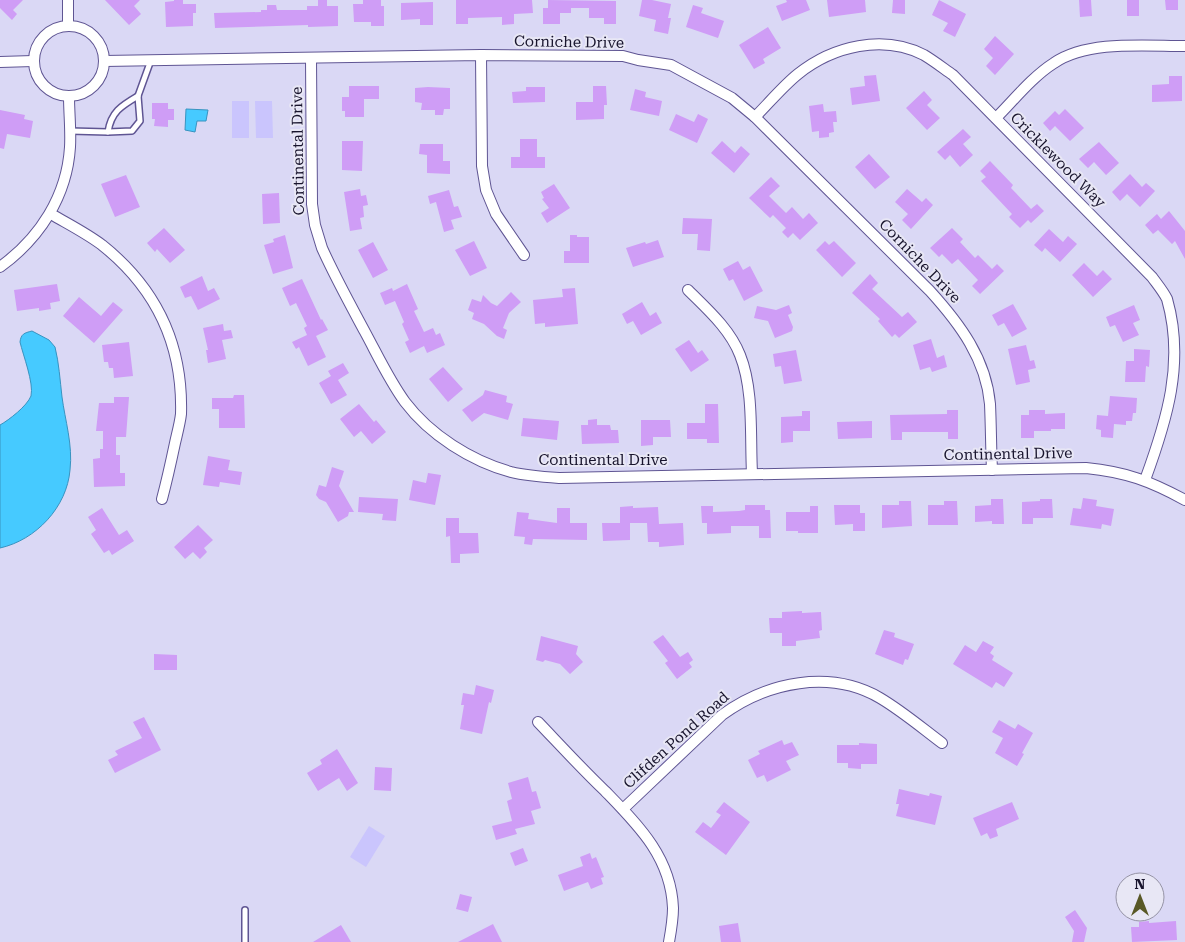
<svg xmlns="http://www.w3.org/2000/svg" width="1185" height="942" viewBox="0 0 1185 942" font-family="'Roboto Serif',serif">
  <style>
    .green { fill: #cac5fd }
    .water { fill: #46caff; stroke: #3893c0 }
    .building { fill: #cf9df6 }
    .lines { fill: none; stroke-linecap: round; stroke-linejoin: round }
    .service-casing { stroke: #5f5593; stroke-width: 8 }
    .minor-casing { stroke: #5f5593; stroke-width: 12 }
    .service { stroke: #fff; stroke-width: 5 }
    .minor { stroke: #fff; stroke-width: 10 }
    .labels { text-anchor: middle; stroke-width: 4; stroke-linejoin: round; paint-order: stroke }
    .street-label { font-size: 15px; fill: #18142d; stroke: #e8e7f5 }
  </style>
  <rect width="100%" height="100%" fill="#dad8f5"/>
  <g class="green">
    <rect x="232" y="101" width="17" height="37"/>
    <polygon points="255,101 272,101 273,138 256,138"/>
    <polygon points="369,826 385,836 366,867 350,857"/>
  </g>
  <g class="water">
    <polygon points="186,109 208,110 206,121 197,121 195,132 185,130"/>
    <path d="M32 331 49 340 55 347C59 363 60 380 62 397 65 420 73 445 70 470 67 507 36 540 0 548V425C9 420 27 406 31 396 34 383 23 355 20 342 21 334 24 333 32 331Z"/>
  </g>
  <g class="building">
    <polygon points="0,0 23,0 13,10 17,14 12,20 0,8"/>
    <polygon points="105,0 140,0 134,6 141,14 129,25"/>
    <polygon points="174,0 183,0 183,4 196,4 196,13 193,13 193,26 166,27 165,2 174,1"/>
    <polygon points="318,0 327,0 327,6 338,6 338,26 308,27 308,25 215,28 214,13 261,12 261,10 267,10 267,5 276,5 277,10 307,10 307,6 318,6"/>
    <polygon points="363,0 381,0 381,6 384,6 384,26 371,26 371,22 354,22 353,4 363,4"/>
    <polygon points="456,0 532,0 533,13 514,14 514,24 502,25 502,17 468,18 468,24 456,24"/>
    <polygon points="548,0 616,1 616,24 604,24 604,18 589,18 589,8 571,8 571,13 560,13 560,24 543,24 543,8 548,8"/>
    <polygon points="642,0 652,0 671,4 668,18 671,18 668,34 654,31 656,20 639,16"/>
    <polygon points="786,0 806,0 810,10 782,21 776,6 787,2"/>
    <polygon points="827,0 865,0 866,12 829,17"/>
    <polygon points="893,0 905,0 905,14 892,13"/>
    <polygon points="939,0 966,14 955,37 943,31 948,23 932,15"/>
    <polygon points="1079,0 1091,0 1092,16 1080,17"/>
    <rect x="1127" y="0" width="12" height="16"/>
    <polygon points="1165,0 1178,0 1178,10 1166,10"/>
    <polygon points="433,2 433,25 420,25 420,19 401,20 401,3"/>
    <polygon points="693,5 703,8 701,13 724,21 718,38 686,27"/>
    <polygon points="768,27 781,48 763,59 765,63 754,69 739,45"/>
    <polygon points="995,36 1014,54 995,75 986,66 993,58 984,49"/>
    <polygon points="876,75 880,101 852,105 850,88 865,86 864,76"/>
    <polygon points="1169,76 1182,76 1182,101 1152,102 1152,85 1169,84"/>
    <polygon points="349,86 379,86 379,99 364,99 364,117 345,117 345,111 342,111 342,97 349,97"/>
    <polygon points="593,86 606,86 607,105 604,105 604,119 576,120 576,102 593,102"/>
    <polygon points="428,87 450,88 450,109 444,109 443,115 435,115 435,110 421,110 422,103 415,102 415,88"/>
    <polygon points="526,87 545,87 545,102 513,103 512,92 526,91"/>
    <polygon points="635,89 646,92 645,97 662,101 659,116 630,110"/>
    <polygon points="924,91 932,100 927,105 940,118 927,130 906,108"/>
    <polygon points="152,103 168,103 168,109 174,109 174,120 168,120 168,127 154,126 155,119 152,119"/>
    <polygon points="823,104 824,112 836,111 837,122 833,122 834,132 829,133 829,137 819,138 819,131 812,132 809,106"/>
    <polygon points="1065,109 1084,128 1070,141 1055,126 1050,131 1043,123 1055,111 1059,115"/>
    <polygon points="0,110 25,115 24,119 33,121 30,138 7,134 4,149 0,148"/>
    <polygon points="676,114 694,122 698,114 708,119 697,143 669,130"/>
    <polygon points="963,129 971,137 963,144 973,155 960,167 950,155 945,160 937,152"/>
    <polygon points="520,139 537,139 537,157 545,157 545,168 511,168 511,157 520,157"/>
    <polygon points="342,141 363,141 362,171 342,170"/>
    <polygon points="722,141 735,153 741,146 750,154 734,173 711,153"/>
    <polygon points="1099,142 1119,163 1106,175 1094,162 1088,168 1079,159"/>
    <polygon points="420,144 443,144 443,161 450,161 450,174 427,173 427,155 419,154"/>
    <polygon points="869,154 890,177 875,189 855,167"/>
    <polygon points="990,161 1013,185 1011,188 1031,209 1037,204 1044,211 1031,223 1028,220 1020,228 1009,217 1012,214 981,181 986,177 980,171"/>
    <polygon points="1130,174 1142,187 1146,183 1155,191 1140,207 1127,194 1120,201 1112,192"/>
    <polygon points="126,175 140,207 115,217 101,184"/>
    <polygon points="771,177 780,186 769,196 786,213 792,207 803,219 809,213 818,223 800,240 793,233 788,238 782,232 786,228 773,215 770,218 749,198"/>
    <polygon points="554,184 570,208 547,223 541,213 549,208 542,199 544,198 541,192"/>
    <polygon points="360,189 361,196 366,195 368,205 363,206 364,217 360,218 362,229 350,231 344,192"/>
    <polygon points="907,189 922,202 926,198 933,205 911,229 902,220 908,214 895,202"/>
    <polygon points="449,190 454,207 458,206 462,217 451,220 454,229 444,232 436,202 430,204 428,196"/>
    <polygon points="279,193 280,223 263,224 262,194"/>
    <polygon points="1169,211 1185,231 1185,259 1175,241 1172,244 1158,230 1153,234 1145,225 1157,214 1161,219"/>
    <polygon points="683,218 712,219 710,251 697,250 698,234 682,234"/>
    <polygon points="164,228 185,250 170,263 157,249 155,252 147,243"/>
    <polygon points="952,228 963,239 960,242 975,258 978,255 992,269 997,264 1004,271 980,294 972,286 978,280 958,259 952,264 942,254 939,257 930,248"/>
    <polygon points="1049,229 1063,242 1068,236 1077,244 1060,262 1045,248 1042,252 1034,245"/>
    <polygon points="285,235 293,268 273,274 264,245 274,242 273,239"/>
    <polygon points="570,235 577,235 577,237 589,237 589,263 564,263 564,251 570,251"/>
    <polygon points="658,240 664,257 633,267 626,248 645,242 646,244"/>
    <polygon points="474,241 487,268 470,276 455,250"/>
    <polygon points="825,241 829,245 834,241 856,263 842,277 816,250"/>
    <polygon points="373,242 388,270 373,278 358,250"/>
    <polygon points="738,261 743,270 750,266 763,291 744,301 733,279 729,281 723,269"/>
    <polygon points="1084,263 1097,276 1103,270 1112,279 1093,297 1072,275"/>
    <polygon points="870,274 878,283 872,289 902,317 908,312 917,322 899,338 895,334 892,337 878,321 880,319 852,293"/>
    <polygon points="202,276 208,291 214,288 220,299 198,310 191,296 185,298 180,287"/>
    <polygon points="302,279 321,320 322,319 328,330 316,336 326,357 308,366 299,347 296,349 292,342 307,335 304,328 307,326 296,303 290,306 282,288"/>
    <polygon points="57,284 60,301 50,303 51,309 39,311 39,308 17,311 14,290"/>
    <polygon points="407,284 418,309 414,311 424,332 433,328 436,335 440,333 445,345 427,353 424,346 410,353 405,342 409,340 402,324 404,322 395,301 385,305 380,293 392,288 393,291"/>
    <polygon points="575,288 578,324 545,327 545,323 535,324 533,300 563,297 562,289"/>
    <polygon points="511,292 521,302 509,313 503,328 507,330 504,339 497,336 484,324 472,319 474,313 468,310 472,299 481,302 483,295 491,303 497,306"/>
    <polygon points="79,297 101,316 113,302 123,310 94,343 63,316"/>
    <polygon points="642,302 650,316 656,312 662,323 641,335 633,321 627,324 622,314"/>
    <polygon points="1013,304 1027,329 1012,337 1004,323 998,326 992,315"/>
    <polygon points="789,305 792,313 788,315 793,327 792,331 775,338 768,321 754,318 757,306 776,310"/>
    <polygon points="1134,305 1140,320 1133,323 1139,335 1123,342 1115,325 1110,327 1106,317"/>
    <polygon points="223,324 224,331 231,330 233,338 222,340 226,359 208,363 206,350 208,350 203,328"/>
    <polygon points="931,339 937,358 944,355 947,367 932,372 930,367 920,370 913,345"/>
    <polygon points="689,340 698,353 702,350 709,360 691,372 675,349"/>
    <polygon points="129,342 133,376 114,378 113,368 109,368 108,362 104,362 102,345"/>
    <polygon points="1026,345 1030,361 1034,360 1036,368 1028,370 1030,382 1016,385 1008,349"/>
    <polygon points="1134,349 1150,350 1149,367 1146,366 1145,382 1125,382 1126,361 1134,361"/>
    <polygon points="796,350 802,381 784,384 781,366 775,367 773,354"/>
    <polygon points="343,363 349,373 338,380 347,395 331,404 319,383 331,376 328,371"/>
    <polygon points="443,367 463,389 448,402 429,379"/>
    <polygon points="485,390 507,396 506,402 513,404 508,420 484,413 472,422 462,410 483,395"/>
    <polygon points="234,395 244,395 245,428 219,428 219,409 212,409 212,398 233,398"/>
    <polygon points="1110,396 1137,398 1136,413 1133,413 1132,421 1126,421 1126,425 1114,424 1113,438 1101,437 1101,430 1096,429 1097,415 1108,416"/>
    <polygon points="114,397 129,397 126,437 116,437 116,455 120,455 120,473 125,473 125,486 94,487 93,459 100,458 100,449 103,449 103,431 96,431 99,403 114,403"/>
    <polygon points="359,404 374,422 376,420 386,432 372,444 361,431 354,437 340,419"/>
    <polygon points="705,404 718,404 719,443 707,443 707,439 687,439 687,423 705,423"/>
    <polygon points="947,410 958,410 958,439 948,439 948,432 902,432 902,440 891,440 890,415 947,414"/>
    <polygon points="1029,410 1045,410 1045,414 1065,413 1065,429 1051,429 1051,431 1034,431 1034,438 1021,438 1021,415 1029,415"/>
    <polygon points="802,411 810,411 810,431 793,431 793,442 781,443 781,417 802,416"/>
    <polygon points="523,418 559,421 557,440 521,436"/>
    <polygon points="597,419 597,425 610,425 611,430 618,430 619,443 582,444 581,425 588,425 588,420"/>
    <polygon points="641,420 670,420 671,437 653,437 653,445 641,446"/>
    <polygon points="872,421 872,438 838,439 837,422"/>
    <polygon points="208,456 230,460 228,470 242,472 240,485 220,482 219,487 203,485"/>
    <polygon points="332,467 344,471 339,486 354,512 349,512 348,516 338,522 326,502 319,499 316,495 319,485 326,487"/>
    <polygon points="428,473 441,475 435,505 409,500 413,480 426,483"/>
    <polygon points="359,497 398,499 396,521 382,520 383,514 358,512"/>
    <polygon points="1083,498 1097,500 1096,506 1114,509 1111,526 1102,524 1101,529 1070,525 1073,508 1081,509"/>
    <polygon points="991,499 1003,499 1004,524 992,524 992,521 975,522 975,506 991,505"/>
    <polygon points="1040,499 1052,499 1053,518 1033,518 1033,524 1022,524 1022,502 1040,501"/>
    <polygon points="899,501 911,501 912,526 882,528 882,505 899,505"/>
    <polygon points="944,501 957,501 958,525 928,525 928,505 944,505"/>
    <polygon points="745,505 765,505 765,510 770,510 771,538 759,538 759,526 731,526 731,533 707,534 707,523 702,523 701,506 713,506 713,512 739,511 745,510"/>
    <polygon points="834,505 860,505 860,513 865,513 865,531 853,531 853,524 835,525"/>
    <polygon points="633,506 633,508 658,507 659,524 683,523 684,545 659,547 659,542 648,542 647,523 630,523 630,540 603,541 602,523 620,523 620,507"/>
    <polygon points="810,506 818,506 818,533 798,533 798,531 786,531 786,512 810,512"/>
    <polygon points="102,508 119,535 127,530 134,541 112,555 109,550 104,553 91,534 96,530 88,517"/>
    <polygon points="557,508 570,508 570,523 587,523 587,540 533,539 532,545 524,544 525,537 514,536 517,512 529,513 528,519 557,523"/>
    <polygon points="446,518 459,518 459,533 478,533 479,553 460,554 460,563 451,563 450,536 446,537"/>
    <polygon points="198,525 213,540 204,548 207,552 200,559 193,552 185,559 174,547"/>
    <polygon points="802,611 802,613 821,612 822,630 819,631 820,638 796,641 796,646 782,646 782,633 770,633 769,618 782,618 782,612"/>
    <polygon points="884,630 895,633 894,637 914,644 908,660 905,659 903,665 875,654"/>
    <polygon points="663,635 680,657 688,652 693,660 689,663 692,667 677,679 665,663 668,661 653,642"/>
    <polygon points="541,636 578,646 576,654 583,662 570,674 560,664 545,660 543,662 536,660"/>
    <polygon points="983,641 994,647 990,653 994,656 992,660 1013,673 1004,687 996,682 992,688 953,664 965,645 976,652"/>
    <polygon points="154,654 177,655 177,670 154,670"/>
    <polygon points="476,685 494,690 491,703 489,702 482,734 460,729 464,705 461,705 463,693 474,695"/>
    <polygon points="144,717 161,750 115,773 108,760 118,755 115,751 142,738 133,722"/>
    <polygon points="999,720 1015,729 1018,724 1033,733 1022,753 1024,754 1017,766 995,753 1003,738 992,732"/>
    <polygon points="782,740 784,745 792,742 799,755 786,761 791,770 767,782 764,775 757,778 748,760 760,754 758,751"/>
    <polygon points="859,743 877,744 877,764 861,764 861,769 848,768 848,763 837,763 837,745 859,745"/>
    <polygon points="337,749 358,783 347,791 339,778 318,791 307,773 322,764 320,760"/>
    <polygon points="375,767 392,768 391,791 374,790"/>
    <polygon points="528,777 532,792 536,791 541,808 531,811 535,824 515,829 517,834 496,840 492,826 512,821 507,801 512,799 508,783"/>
    <polygon points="899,789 929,796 930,793 942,796 935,825 896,816 899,804 896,804"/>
    <polygon points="724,802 750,822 726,855 695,832 703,822 711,828 721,815 716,812"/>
    <polygon points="1012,802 1019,819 996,829 998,836 990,839 987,833 981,836 973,818"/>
    <polygon points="523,848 528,861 515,866 510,853"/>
    <polygon points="590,853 592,859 596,857 604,877 601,878 603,884 591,889 588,882 564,891 558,875 583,866 580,857"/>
    <polygon points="460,894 472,897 468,912 456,909"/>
    <polygon points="1075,910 1087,928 1084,942 1072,942 1074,931 1065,917"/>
    <polygon points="1149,921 1149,923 1176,921 1177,940 1132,942 1131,927 1139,927 1139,922"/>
    <polygon points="738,923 741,942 721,942 719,926"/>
    <polygon points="493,924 502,942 458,942"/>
    <polygon points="341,925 351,942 313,942"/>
  </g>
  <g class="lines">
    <defs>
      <g id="service">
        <polyline points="70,131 108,132 132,131 140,121 138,96 151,60"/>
        <path d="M108 132C111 112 121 106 138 96"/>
        <polyline points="245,942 245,910"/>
      </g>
      <g id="minor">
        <circle cx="69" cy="61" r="35"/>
        <polyline points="68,26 68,0"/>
        <polyline points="481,55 482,166 486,190 496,214 524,255"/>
        <path d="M311 58 312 204 315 225 322 248C335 277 350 304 365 332 378 356 389 380 405 402 430 435 471 461 511 472 527 476 544 477 560 478L1086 468C1126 472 1150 481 1185 500"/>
        <path d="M104 61 481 55 623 56 638 60 671 65 732 98 755 117 930 291C960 324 986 359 990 404 991 426 991 448 992 470"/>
        <polyline points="0,62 33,61"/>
        <path d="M755 117C769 103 783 86 798 74 833 46 883 34 924 55 934 61 943 68 953 75L1152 277C1157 284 1163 291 1167 299 1185 362 1167 420 1145 480"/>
        <path d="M996 118C1014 100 1032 77 1054 63 1088 40 1145 46 1185 46"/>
        <path d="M51 214C68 224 86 233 102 245 156 288 183 345 181 414 180 423 177 434 175 443 171 462 167 480 162 499"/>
        <path d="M0 267C40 238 67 196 70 147 71 130 69 113 69 96"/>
        <path d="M688 290C707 309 730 329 740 355 754 390 750 436 752 473"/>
        <path d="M538 722C560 745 582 769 605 791 638 825 671 857 673 908 673 919 671 931 669 942"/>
        <path d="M623 809 722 715C767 682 830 669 880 698 902 711 922 728 942 743"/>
      </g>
    </defs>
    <use href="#service" class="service-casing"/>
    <use href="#minor" class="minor-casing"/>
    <use href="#service" class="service"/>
    <use href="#minor" class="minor"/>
  </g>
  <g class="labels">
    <g class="street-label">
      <text transform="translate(569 42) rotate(1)" y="5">Corniche Drive</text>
      <text transform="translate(298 151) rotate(-91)" y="5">Continental Drive</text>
      <text transform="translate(1058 160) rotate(45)" y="5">Cricklewood Way</text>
      <text transform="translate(920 261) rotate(46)" y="5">Corniche Drive</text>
      <text transform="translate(1008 454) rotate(-1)" y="5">Continental Drive</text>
      <text x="603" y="465">Continental Drive</text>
      <text transform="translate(676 740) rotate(-42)" y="5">Clifden Pond Road</text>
    </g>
  </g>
  <g transform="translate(1140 897)"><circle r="24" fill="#e8e7f5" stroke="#9593a5"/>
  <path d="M0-4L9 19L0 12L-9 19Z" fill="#595926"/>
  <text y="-8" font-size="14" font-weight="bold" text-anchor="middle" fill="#18142d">N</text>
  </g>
</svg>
